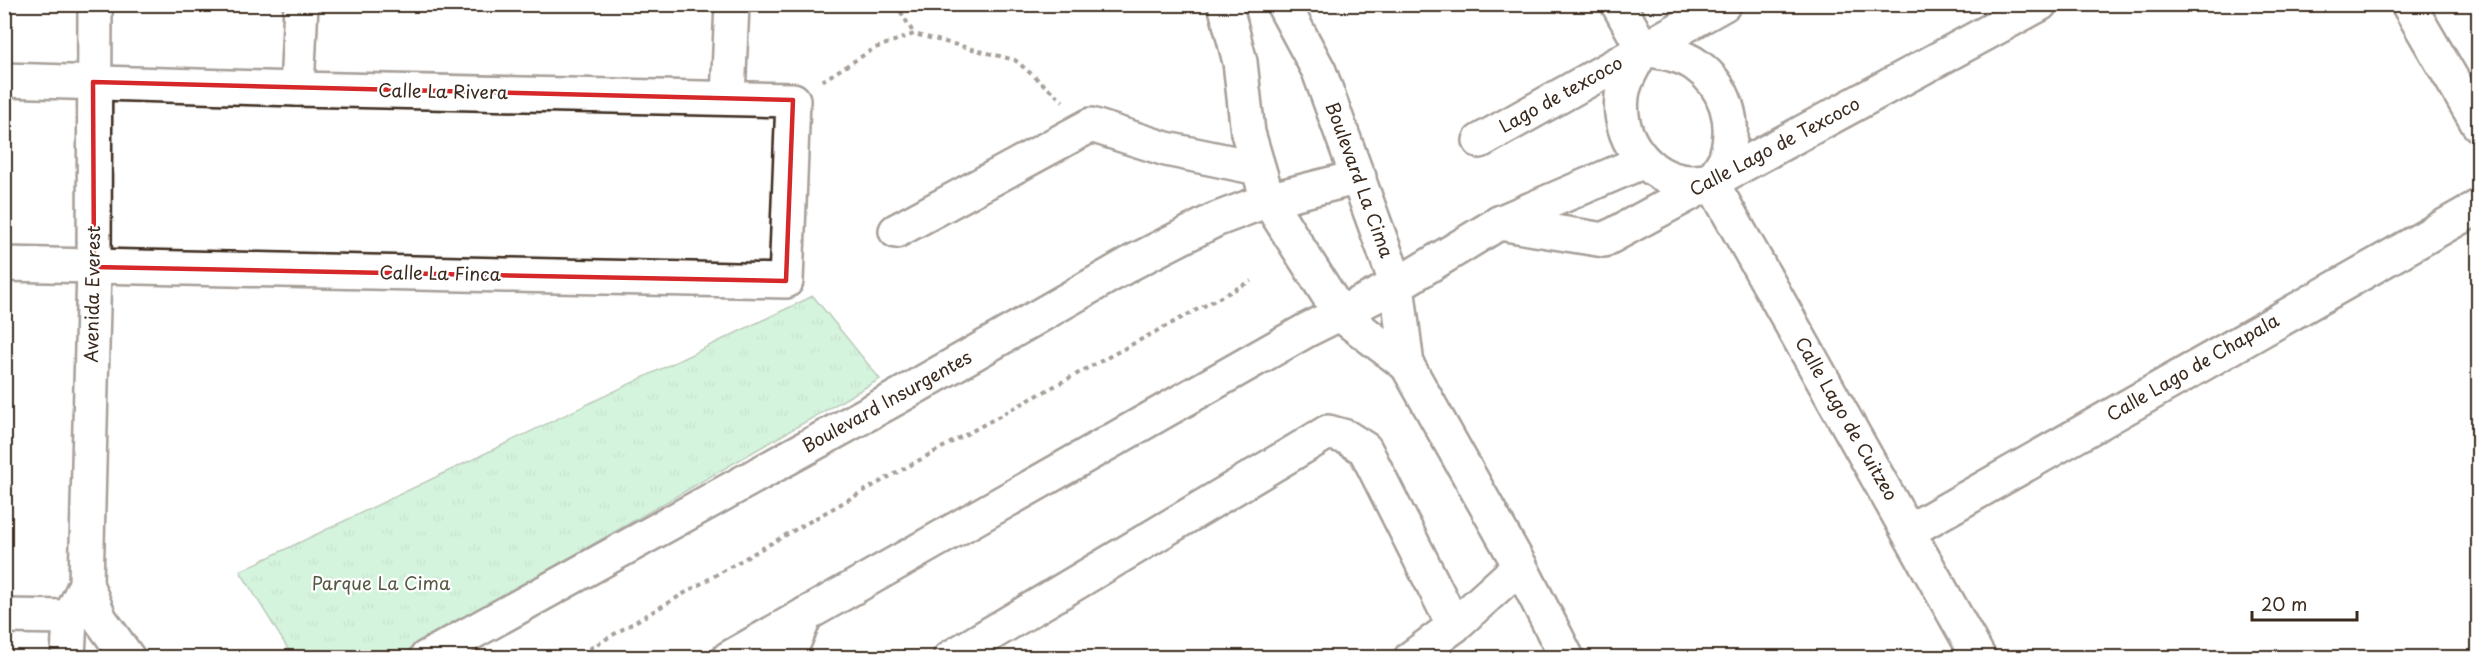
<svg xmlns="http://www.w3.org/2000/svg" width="2483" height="662" viewBox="0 0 2483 662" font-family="'Playpen Sans',sans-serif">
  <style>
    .grass { fill: url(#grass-tufts); stroke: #6d8868; stroke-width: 1.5 }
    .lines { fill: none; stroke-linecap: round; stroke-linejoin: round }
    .minor-casing { stroke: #3b2a1e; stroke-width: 38 }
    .path { stroke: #3b2a1e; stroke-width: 4; stroke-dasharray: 4.5 4.5; stroke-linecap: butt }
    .minor { stroke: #fff; stroke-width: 33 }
    .marked { fill: none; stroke: #d62828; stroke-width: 4.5; stroke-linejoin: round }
    .labels { text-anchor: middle; stroke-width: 4.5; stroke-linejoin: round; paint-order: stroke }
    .street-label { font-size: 18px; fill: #3b2a1e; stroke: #fff }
    .park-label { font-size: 18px; fill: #545943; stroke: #fff }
  </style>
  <defs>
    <pattern id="grass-tufts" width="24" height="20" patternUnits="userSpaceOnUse" patternTransform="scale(1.5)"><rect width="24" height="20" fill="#9fe6b3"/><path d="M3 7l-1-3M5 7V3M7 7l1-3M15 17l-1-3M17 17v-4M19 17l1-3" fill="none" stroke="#8ac59a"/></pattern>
  </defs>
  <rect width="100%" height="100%" fill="#fff"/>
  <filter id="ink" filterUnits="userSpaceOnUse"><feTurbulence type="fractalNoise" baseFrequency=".0167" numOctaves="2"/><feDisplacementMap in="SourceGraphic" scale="12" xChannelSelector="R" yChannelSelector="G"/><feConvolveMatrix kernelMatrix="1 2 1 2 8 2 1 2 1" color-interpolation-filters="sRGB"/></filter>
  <g filter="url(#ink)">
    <polygon class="grass" points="813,296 880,379 397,657 293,657 240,571"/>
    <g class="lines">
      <defs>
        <g id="minor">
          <polyline points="1225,4 1240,62 1248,133 1268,200 1341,315 1407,365"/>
          <polyline points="1283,4 1319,71 1397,285 1407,365 1520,566 1567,658"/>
          <polyline points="1618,4 1643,49"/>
          <polyline points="2408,4 2478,124"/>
          <path d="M1643 49C1635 64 1624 79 1622 96 1617 137 1646 178 1688 182 1696 182 1704 181 1711 181"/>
          <path d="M1643 49C1661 52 1681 54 1696 65 1726 86 1737 123 1726 157 1723 165 1716 173 1711 181"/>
          <polyline points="4,80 297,89 793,100 786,281 4,264"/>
          <polyline points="297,89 301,4"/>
          <polyline points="728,97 732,4"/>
          <polyline points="1480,141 1724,4"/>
          <polyline points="1711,181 1979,658"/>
          <polyline points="1499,223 1604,240 2040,4"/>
          <polyline points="896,231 1091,125 1166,149 1258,168"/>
          <polyline points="1909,531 2478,207"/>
          <polyline points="86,584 100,619 128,658"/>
          <polyline points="4,616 70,617"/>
          <polyline points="68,658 70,617 86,584 94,267 95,4"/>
          <polyline points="426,658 896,398 1133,262 1215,220 1268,200 1359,177"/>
          <polyline points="729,658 1307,330 1397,285 1499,223 1644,161"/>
          <polyline points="787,658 806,614"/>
          <polyline points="950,658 1328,432 1346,437 1365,449 1454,626"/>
          <polyline points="1411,658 1454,626 1520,566"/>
        </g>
      </defs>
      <use href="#minor" class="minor-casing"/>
      <g class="path">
        <polyline points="896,4 914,34"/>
        <polyline points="822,81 875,48 914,34 1015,60 1063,101"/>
        <path d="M574 658C796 526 1022 402 1251 281"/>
      </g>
      <use href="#minor" class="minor"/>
    </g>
  </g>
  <path d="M0 0H2483V662H0ZM93 82 793 100 786 281 94 267Z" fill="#fff" fill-opacity=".55" fill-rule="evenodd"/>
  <path class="marked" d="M93 82 793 100 786 281 94 267Z"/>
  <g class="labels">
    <g class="street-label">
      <text transform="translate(443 92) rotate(1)" y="6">Calle La Rivera</text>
      <text transform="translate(1561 95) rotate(-29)" y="6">Lago de texcoco</text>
      <text transform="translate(1775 147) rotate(-28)" y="6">Calle Lago de Texcoco</text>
      <text transform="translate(1359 180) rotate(70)" y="6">Boulevard La Cima</text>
      <text transform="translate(440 274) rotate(1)" y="6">Calle La Finca</text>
      <text transform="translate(93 294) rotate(-89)" y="6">Avenida Everest</text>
      <text transform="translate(2193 368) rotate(-30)" y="6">Calle Lago de Chapala</text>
      <text transform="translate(887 402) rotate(-29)" y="6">Boulevard Insurgentes</text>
      <text transform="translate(1846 419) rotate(60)" y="6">Calle Lago de Cuitzeo</text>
    </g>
    <g class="park-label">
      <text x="381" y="590">Parque La Cima</text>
    </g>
  </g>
  <rect width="2483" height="662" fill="none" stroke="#fff" stroke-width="24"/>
  <rect x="12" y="12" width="2459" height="638" fill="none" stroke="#3b2a1e" stroke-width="2" filter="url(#ink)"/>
  <path d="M2252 611v9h105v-9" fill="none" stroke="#3b2a1e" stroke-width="3"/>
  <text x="2261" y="611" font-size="18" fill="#3b2a1e" stroke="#ffffff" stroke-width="4.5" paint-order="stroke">20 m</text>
</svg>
